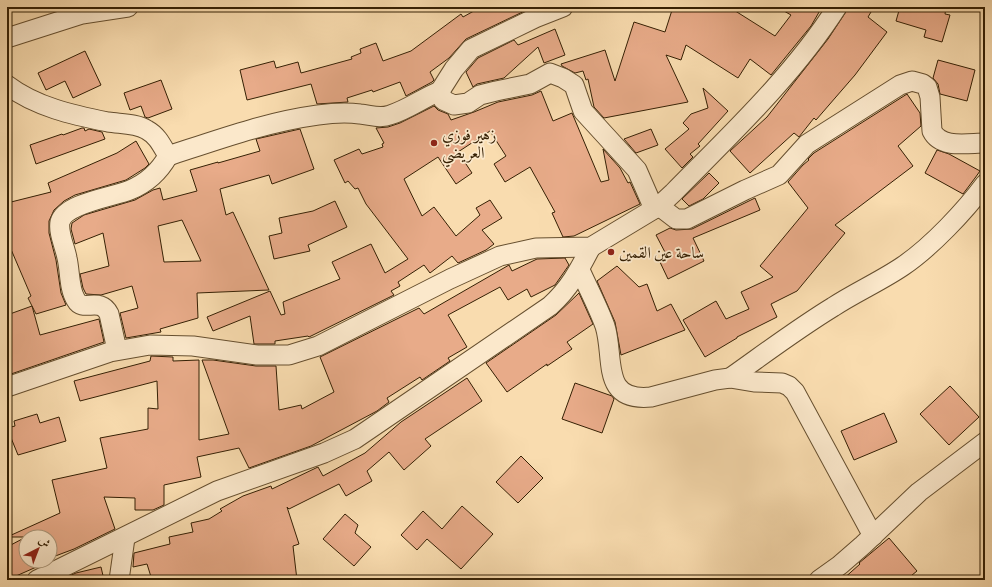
<svg xmlns="http://www.w3.org/2000/svg" width="992" height="587" viewBox="0 0 992 587" font-family="'EB Garamond',Amiri,serif">
  <style>
    .building { fill: #e8ab89; stroke: #352004; fill-rule: evenodd }
    .lines { fill: none; stroke-linecap: round; stroke-linejoin: round }
    .minor-casing { stroke: #664f2f; stroke-width: 21 }
    .minor { stroke: #fbe8cb; stroke-width: 19 }
    .poi-dot { fill: #8f2418; stroke: #fbe8cb; stroke-width: 1.5 }
    .labels { text-anchor: middle; stroke-width: 3.5; stroke-linejoin: round; paint-order: stroke }
    .poi-label { font-size: 16px; fill: #352004; stroke: #fbe8cb; text-anchor: start }
  </style>
  <rect width="100%" height="100%" fill="#f9dcaf"/>
  <filter id="stains"><feTurbulence type="fractalNoise" baseFrequency=".005" numOctaves="4"/><feColorMatrix values="0 0 0 0 .2 0 0 0 0 .09 0 0 0 0 .02 0 0 0 .5 -.17"/></filter>
  <radialGradient id="worn" r=".72"><stop offset=".6" stop-color="#630" stop-opacity="0"/><stop offset="1" stop-color="#630" stop-opacity=".3"/></radialGradient>
  <g class="building">
    <polygon points="481,7 533,7 466,39 449,58 430,72 434,80 432,82 406,96 400,82 373,92 372,90 347,98 348,102 317,104 311,84 247,100 240,70 274,61 276,68 298,62 301,73 352,59 351,57 361,53 360,49 376,43 383,61 411,51 461,14 463,17"/>
    <polygon points="673,7 729,7 775,36 791,15 777,7 822,7 811,26 771,75 750,59 738,78 686,45 681,60 666,55 688,102 604,118 594,107 588,79 586,80 583,71 575,73 562,66 561,64 605,50 615,81 634,22 665,32"/>
    <polygon points="849,7 874,7 868,17 887,32 855,75 816,120 814,118 799,137 794,133 750,173 730,151 767,117 828,39"/>
    <polygon points="900,7 946,7 945,14 950,15 942,42 924,37 926,30 896,21"/>
    <polygon points="555,29 565,55 544,63 538,47 504,78 477,84 473,87 466,72 478,58 514,40 518,45"/>
    <polygon points="85,51 101,85 73,98 65,81 46,90 38,73"/>
    <polygon points="938,60 975,70 967,101 940,94 938,84 933,78"/>
    <polygon points="161,80 172,109 148,118 145,117 141,106 130,110 124,93"/>
    <polygon points="703,88 728,111 698,144 700,146 690,154 693,157 682,168 665,149 689,129 683,123 691,114 708,108"/>
    <polygon points="541,91 553,121 572,113 601,182 609,180 603,149 620,168 628,183 630,182 640,204 574,236 563,237 552,213 555,212 530,167 505,182 494,164 506,156 490,131 458,152 472,173 456,184 438,157 404,179 422,216 434,207 456,236 480,215 476,208 490,200 502,218 482,230 494,244 486,250 458,263 452,256 430,273 424,265 398,282 400,286 391,291 394,295 309,337 308,336 275,341 275,344 254,344 250,316 213,331 207,317 270,291 281,315 285,314 283,302 340,279 332,262 371,244 385,273 408,259 366,204 358,188 355,189 348,181 345,183 334,160 359,149 362,154 383,147 382,144 384,143 376,128 388,127 400,123 434,106 438,110 448,114 451,120 474,112 498,102 532,95"/>
    <polygon points="907,94 920,113 921,126 898,146 913,166 835,225 845,233 797,291 771,304 777,317 737,337 737,338 705,357 683,320 716,301 726,319 749,309 741,292 773,277 760,266 808,208 788,182 803,165 809,160 808,159 814,153"/>
    <polygon points="82,128 84,128 85,131 89,129 102,132 105,139 36,164 30,145 62,134 63,135"/>
    <path d="M300 129 314 169 272 184 269 175 220 189 226 215 233 212 269 290 197 293 198 318 160 329 161 332 126 338 120 313 138 308 132 286 101 295 86 294 83 288 80 274 109 266 103 233 75 244 71 229 72 223 84 215 135 200 153 190 160 188 163 200 197 191 190 170 218 162V163L260 151 256 139ZM182 220 201 261 164 262 158 226Z"/>
    <polygon points="651,129 658,145 636,153 624,139"/>
    <polygon points="136,141 149,164 145,168 126,180 75,195 64,201 54,210 49,221 49,233 56,260 61,293 66,305 36,314 28,298 31,296 7,240 7,203 51,192 48,183 117,153"/>
    <polygon points="937,150 949,154 980,171 975,178 963,194 925,173"/>
    <polygon points="709,173 719,183 703,199 689,206 682,199"/>
    <polygon points="755,198 760,210 693,238 704,261 668,279 659,260 667,256 656,235 670,228 676,230 692,229"/>
    <polygon points="335,201 347,227 308,245 310,251 274,259 269,236 282,233 279,218 313,211"/>
    <polygon points="565,258 569,265 555,285 531,297 527,289 508,300 500,287 448,315 467,347 448,358 450,361 422,380 420,377 387,398 389,402 377,411 311,446 249,468 239,448 197,457 201,477 164,485 164,505 153,510 135,510 135,498 104,497 115,529 74,549 50,558 50,537 7,537 60,513 52,480 107,468 100,438 148,429 148,408 158,409 157,381 80,401 74,381 150,361 151,356 173,357 173,361 199,360 199,440 229,434 202,360 213,360 256,366 276,366 279,410 301,405 302,409 334,392 320,357 419,308 424,314 509,265 512,271 537,259"/>
    <polygon points="617,266 639,287 647,284 657,311 671,304 685,330 621,355 615,322 597,281"/>
    <polygon points="579,293 593,324 567,342 572,349 547,366 547,364 507,392 486,363 556,315"/>
    <polygon points="32,306 40,335 99,319 104,342 11,374 7,361 7,315"/>
    <polygon points="467,378 482,401 425,439 431,446 404,470 389,452 367,471 372,481 346,496 339,484 289,509 287,507 299,544 293,546 297,580 152,580 147,564 133,567 134,553 170,544 169,537 193,532 191,523 209,519 222,511 220,509 243,496 271,486 272,489 318,467 323,476 365,453 401,422"/>
    <polygon points="575,383 612,396 614,399 602,433 562,419"/>
    <polygon points="950,386 979,417 949,445 920,414"/>
    <polygon points="884,413 897,442 854,460 841,431"/>
    <polygon points="37,414 40,423 59,417 66,441 18,455 7,428 15,426 14,421"/>
    <polygon points="521,456 543,478 518,503 496,482"/>
    <polygon points="462,506 493,534 461,569 427,539 417,550 401,535 423,511 442,529"/>
    <polygon points="345,514 358,525 355,533 371,547 354,566 323,539"/>
    <polygon points="26,537 26,561 50,561 7,580 7,547"/>
    <polygon points="889,538 917,571 906,580 842,580 860,564 859,563"/>
    <polygon points="101,567 104,580 68,580 67,577 76,573"/>
  </g>
  <g class="lines">
    <defs>
      <g id="minor">
        <polyline points="7,38 82,14 128,7"/>
        <path d="M7 85C36 107 73 115 108 122 121 124 136 123 147 130 158 136 162 146 168 156 159 172 147 183 130 190 113 197 65 203 60 222 58 233 65 247 67 258 70 270 69 290 76 300 83 313 100 296 109 314L117 350"/>
        <polyline points="440,91 454,69 471,49 535,18 563,7"/>
        <path d="M168 156C217 140 266 122 318 115 332 113 346 112 360 114 371 115 380 119 390 115 407 110 423 98 440 91L443 100 454 105 468 103 480 95 496 91 530 84 550 73 563 78 574 85 583 111 637 170 654 209"/>
        <path d="M659 206 676 219H687L745 190 779 175 807 144 900 85 912 81 923 84 927 87 930 97 932 131C941 149 968 143 985 143"/>
        <path d="M580 270C588 288 598 307 605 326 615 358 600 402 651 397L715 380 730 378 754 382 782 383 789 386 795 392 873 536"/>
        <path d="M730 378C764 354 797 329 833 307 856 292 881 281 903 266 931 247 965 211 985 184"/>
        <path d="M7 387 110 352 150 345 193 346 257 355H289L318 346 450 279 500 256 536 248 591 247 659 206 673 193C730 135 793 76 837 7"/>
        <path d="M37 580 217 491 324 453 355 439 550 306C570 288 579 270 591 247"/>
        <polyline points="119,580 125,538"/>
        <polyline points="819,580 840,565 863,545 919,492 985,442"/>
      </g>
    </defs>
    <use href="#minor" class="minor-casing"/>
    <use href="#minor" class="minor"/>
  </g>
  <g class="poi-dot">
    <circle cx="434" cy="143" r="4"/>
    <circle cx="611" cy="252" r="4"/>
  </g>
  <g class="labels">
    <g class="poi-label">
      <text x="442" y="140">زهير فوزي<tspan x="442" dy="18">العريضي</tspan></text>
      <text x="619" y="258">ساحة عين القمين</text>
    </g>
  </g>
  <rect width="992" height="587" fill="none" stroke="#f9dcaf" stroke-width="24"/>
  <rect x="8" y="8" width="976" height="571" fill="none" stroke="#352004" stroke-width="2"/>
  <rect x="12" y="12" width="968" height="563" fill="none" stroke="#352004"/>
  <g transform="translate(38 549) rotate(42)"><circle r="19" fill="#fbe8cb" stroke="#ac987b"/>
  <path d="M0-3L7 15L0 10L-7 15Z" fill="#8f2418"/>
  <text y="-6" font-size="11" font-weight="bold" text-anchor="middle" fill="#352004">ش</text>
  </g>
  <rect width="100%" height="100%" filter="url(#stains)"/>
  <rect width="100%" height="100%" fill="url(#worn)"/>
</svg>
